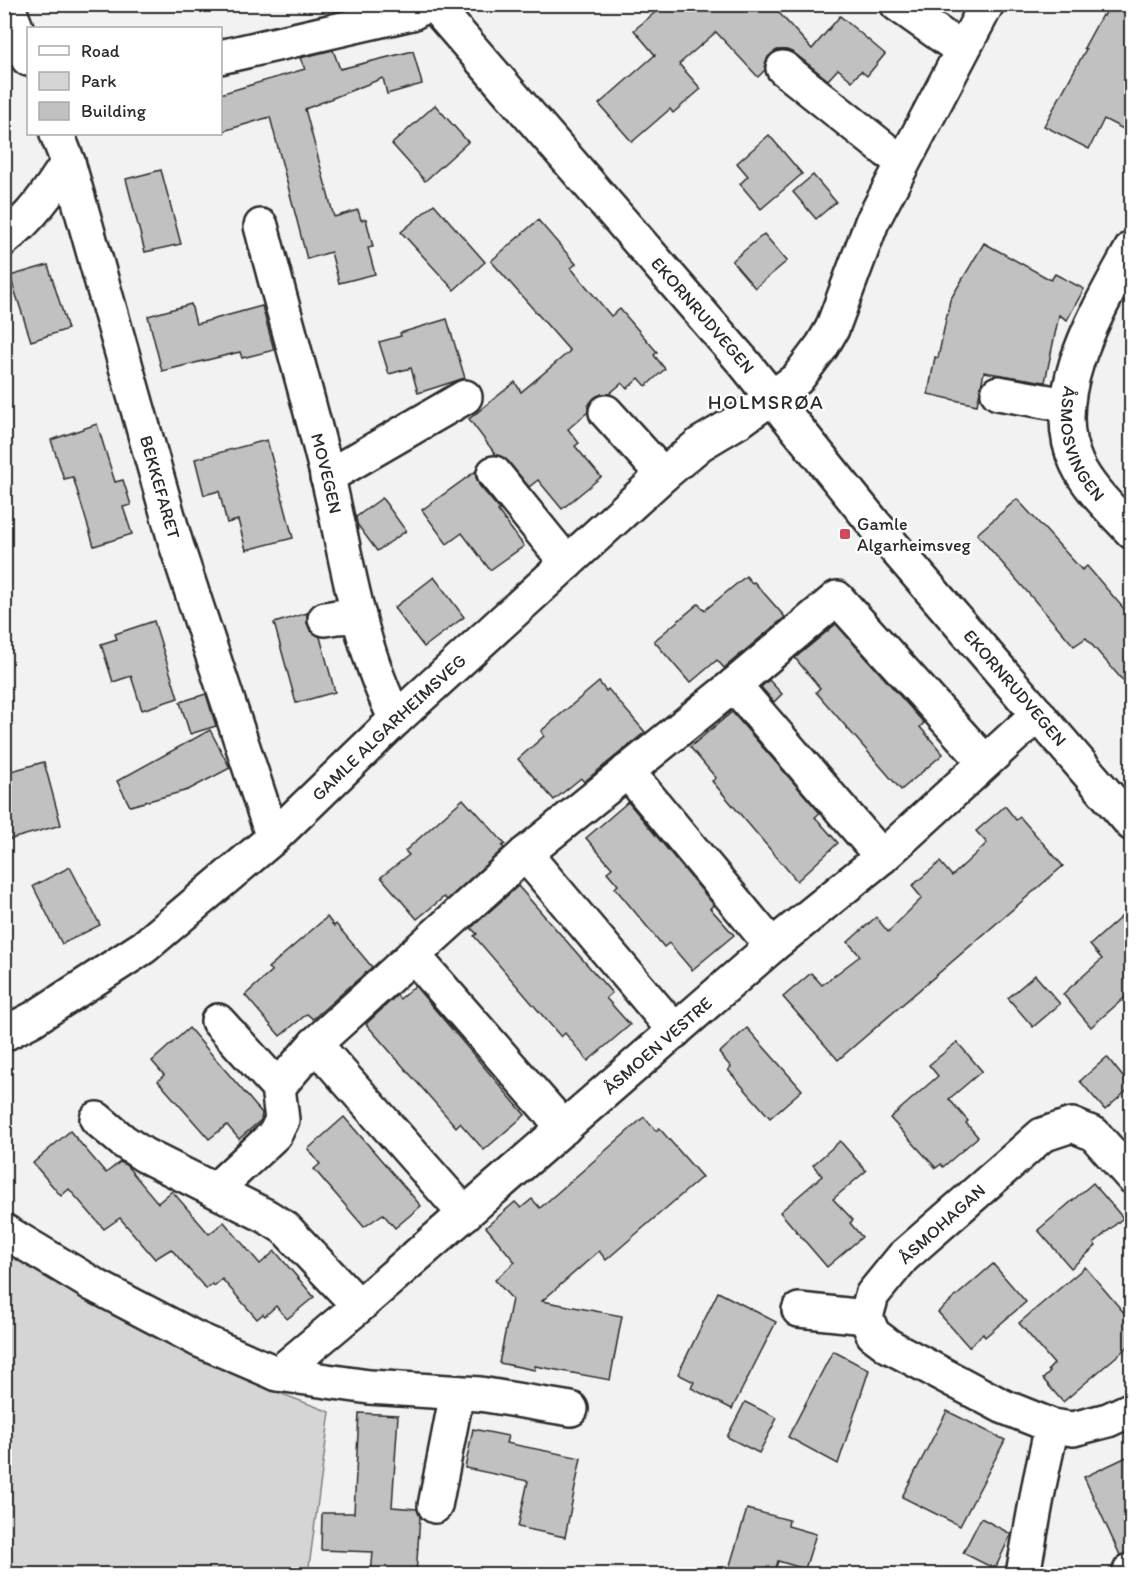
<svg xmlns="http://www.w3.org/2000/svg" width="1136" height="1579" viewBox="0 0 1136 1579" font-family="Itim,sans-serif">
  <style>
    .green { fill: #d5d5d5; stroke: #808080; stroke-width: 1.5 }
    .building { fill: #c1c1c1; stroke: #2b2b2b; stroke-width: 1.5 }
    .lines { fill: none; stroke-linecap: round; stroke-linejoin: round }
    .minor-casing { stroke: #2b2b2b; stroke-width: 38 }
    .major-casing { stroke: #2b2b2b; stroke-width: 38 }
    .minor { stroke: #fff; stroke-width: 33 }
    .major { stroke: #fff; stroke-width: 33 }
    .poi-dot { fill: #d1495b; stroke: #fff; stroke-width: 2 }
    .labels { text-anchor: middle; stroke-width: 5; stroke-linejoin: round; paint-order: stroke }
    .street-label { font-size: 18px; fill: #2b2b2b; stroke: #fff }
    .poi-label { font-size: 18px; fill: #2b2b2b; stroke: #fff; text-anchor: start }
    .neighbourhood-label { font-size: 20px; letter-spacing: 1.5px; fill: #2b2b2b; stroke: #fff }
  </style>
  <rect width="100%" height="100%" fill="#f2f2f2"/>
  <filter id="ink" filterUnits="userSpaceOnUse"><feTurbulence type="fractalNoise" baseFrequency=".0167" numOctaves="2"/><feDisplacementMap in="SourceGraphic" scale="12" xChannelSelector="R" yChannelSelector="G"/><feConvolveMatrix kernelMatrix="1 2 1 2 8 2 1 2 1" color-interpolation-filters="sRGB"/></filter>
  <g filter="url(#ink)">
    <polygon class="green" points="4,1222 275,1365 274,1391 330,1412 308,1574 5,1574"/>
    <g class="building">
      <polygon points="665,4 771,4 812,49 840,16 885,54 867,76 861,71 852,81 838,69 828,80 794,53 786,50 777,50 768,57 765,65 765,70 758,77 716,32 679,64 701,89 673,113 670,109 632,142 599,104 655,55 634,30"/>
      <polygon points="1110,4 1131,4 1131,133 1104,119 1089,149 1044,126 1086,49 1084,48 1102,15 1104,16"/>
      <polygon points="333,50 340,69 413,51 422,84 387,94 383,78 305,109 334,217 358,210 361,220 366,219 373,247 368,248 375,274 339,283 331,252 307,259 270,117 220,132 220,94 305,69 300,58"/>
      <polygon points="435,105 468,142 425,181 392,144"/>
      <polygon points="769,135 802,174 761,209 740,184 748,176 737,163"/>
      <polygon points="161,170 181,244 145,252 126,179"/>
      <polygon points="813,175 836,202 816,219 793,192"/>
      <polygon points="434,204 485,262 454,290 401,232"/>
      <polygon points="538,220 576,264 571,268 611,316 620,309 657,352 654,355 665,369 646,386 639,378 627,389 622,383 609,394 602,394 594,398 588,406 588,412 568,429 579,443 575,446 601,477 562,509 538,480 529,487 508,461 496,455 469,419 515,382 521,392 570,351 491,261"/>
      <polygon points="764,234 787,261 755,288 732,261"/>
      <polygon points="984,243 1051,280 1055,274 1084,289 1067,320 1059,315 1045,382 984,372 977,405 928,394 935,357 938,358 950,300"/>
      <polygon points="48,265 68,329 31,341 10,276"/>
      <polygon points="191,304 196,324 262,306 274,350 242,358 240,352 162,371 148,316"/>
      <polygon points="447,319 465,378 418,393 411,368 389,374 379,342 401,336 400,333"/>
      <polygon points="97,424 115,482 123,480 131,505 123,507 132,534 94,546 73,477 64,479 51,440"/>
      <polygon points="267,440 293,538 246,550 238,520 227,523 219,491 204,495 195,459"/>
      <polygon points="476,471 476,477 479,485 500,510 498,511 524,546 490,570 462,533 447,544 422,510"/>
      <polygon points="382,498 406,531 377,551 357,524 356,517"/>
      <polygon points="1017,499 1082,570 1087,566 1131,617 1131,690 1086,638 1074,646 977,534"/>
      <polygon points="746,576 752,583 754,582 785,617 724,668 717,660 690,683 654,641 698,604 705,610"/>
      <polygon points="434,577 464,617 424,647 394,608"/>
      <polygon points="307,613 307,623 310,630 320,637 335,692 296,703 274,623"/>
      <polygon points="154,621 178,698 142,710 131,676 113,682 101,644 117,639 115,634"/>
      <polygon points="836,624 924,723 920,727 943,754 901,790 816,692 820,688 795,658"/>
      <polygon points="769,680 782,694 774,702 761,687"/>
      <polygon points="599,682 606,691 608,689 645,732 584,782 581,778 554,800 518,759 544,736 541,731"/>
      <polygon points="206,694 216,726 190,734 180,702"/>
      <polygon points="732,712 820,813 815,817 838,843 797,881 712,781 716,778 690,747"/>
      <polygon points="210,730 230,768 188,790 130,806 117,781"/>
      <polygon points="44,762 61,825 4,841 4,773"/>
      <polygon points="463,799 471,808 472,807 505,844 502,846 504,848 447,900 444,897 417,919 381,877 409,855 405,851"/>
      <polygon points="628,802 714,905 710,908 734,935 692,970 669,943 664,947 615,888 618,885 607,872 612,868 586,838"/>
      <polygon points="1005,806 1016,820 1020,817 1063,866 838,1060 783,997 811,973 822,985 860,956 848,942 876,917 888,932 922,898 912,886 940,862 952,876 987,843 976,831"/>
      <polygon points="70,867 100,925 62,944 33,886"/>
      <polygon points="518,886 612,993 606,998 630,1025 588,1061 565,1033 561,1037 474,936 477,934 471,928"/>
      <polygon points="1131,908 1131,992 1091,1027 1063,994 1102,959 1090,945"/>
      <polygon points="327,917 334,926 336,924 372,967 313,1019 307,1014 280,1036 245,995 272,971 268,968"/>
      <polygon points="1035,975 1060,1004 1033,1027 1008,998"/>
      <polygon points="415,986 525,1115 484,1150 460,1123 456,1127 366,1024 397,995 400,999"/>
      <polygon points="189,1028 262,1113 261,1120 239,1139 227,1125 209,1139 158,1081 164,1075 152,1061"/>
      <polygon points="747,1028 802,1090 770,1118 728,1070 731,1067 719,1053"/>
      <polygon points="957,1042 982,1071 949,1099 968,1121 966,1123 978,1137 943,1167 941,1164 936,1168 890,1118 938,1076 929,1065"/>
      <polygon points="1107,1057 1131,1087 1105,1110 1080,1081"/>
      <polygon points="344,1117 421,1206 395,1228 383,1214 364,1227 314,1169 320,1164 308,1149"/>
      <polygon points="644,1117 656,1131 659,1128 702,1177 606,1260 599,1251 542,1301 622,1316 610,1380 535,1366 535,1370 499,1363 512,1299 495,1280 515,1262 486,1227 515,1202 521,1208 532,1199 540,1208"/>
      <polygon points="70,1131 106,1173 120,1162 126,1165 158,1203 172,1191 209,1234 224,1222 260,1264 275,1251 314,1297 287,1319 276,1306 265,1316 263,1314 257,1319 222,1279 214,1286 212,1284 206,1289 171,1249 155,1259 120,1218 104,1229 69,1189 61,1196 33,1163"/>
      <polygon points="840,1141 866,1171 833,1199 853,1220 850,1223 862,1237 827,1267 780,1212 822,1176 813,1165"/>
      <polygon points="1093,1183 1123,1218 1094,1243 1096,1246 1071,1268 1038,1230"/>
      <polygon points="993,1264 1026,1302 985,1337 983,1334 969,1347 938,1312"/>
      <polygon points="1085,1267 1131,1321 1131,1344 1063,1402 1043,1379 1050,1372 1048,1370 1054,1364 1019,1323"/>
      <polygon points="718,1292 776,1322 732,1409 691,1388 694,1382 678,1374"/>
      <polygon points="833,1351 869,1370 838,1464 788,1437"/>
      <polygon points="745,1402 777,1418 759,1453 727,1437"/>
      <polygon points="947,1411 1005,1440 960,1526 902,1497"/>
      <polygon points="359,1413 398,1415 392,1507 417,1509 420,1516 416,1575 371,1575 373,1552 321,1550 322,1513 354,1513"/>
      <polygon points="473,1429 508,1436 506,1443 581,1458 565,1537 518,1527 528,1481 465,1468"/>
      <polygon points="1131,1455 1131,1552 1120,1555 1084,1477"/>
      <polygon points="747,1509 789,1520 788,1526 816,1534 805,1569 778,1561 774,1575 727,1575"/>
      <polygon points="981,1518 1011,1534 995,1569 963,1553"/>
    </g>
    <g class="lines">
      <defs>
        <g id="minor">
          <polyline points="7,4 28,59"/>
          <polyline points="897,4 962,50"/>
          <polyline points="220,57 412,13 429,4"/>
          <polyline points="783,68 887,151 903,162"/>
          <path id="s1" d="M57 134 68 162 176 544 273 838"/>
          <path id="s2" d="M261 226C283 310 307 394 328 478 347 558 358 645 396 719"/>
          <path d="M4 239C31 218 50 191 68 162"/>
          <path id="s3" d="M1132 248C1100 307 1044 396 1077 464 1089 489 1113 511 1132 532"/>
          <polyline points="998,393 1067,405"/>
          <polyline points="606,412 663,475"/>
          <polyline points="494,473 567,563"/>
          <polyline points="327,477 465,397"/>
          <polyline points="325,619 337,617 359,616"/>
          <polyline points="734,685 882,857"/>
          <polyline points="627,771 772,946"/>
          <polyline points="525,854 675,1031"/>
          <polyline points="413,955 564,1128"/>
          <path id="s4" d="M4 1034 33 1019 144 947 273 838 396 719 663 475 700 444 742 419 797 379 822 346 832 329 872 222 987 4"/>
          <polyline points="315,1044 465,1214"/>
          <polyline points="278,1087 315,1044 525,854 734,685 837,598 985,762"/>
          <polyline points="97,1119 123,1141 144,1155 266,1216 285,1228 359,1306"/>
          <polyline points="1132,1177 1094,1134 1072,1125 1042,1135 903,1257 872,1295 866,1317 873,1334 889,1346 1002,1406 1052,1426 1073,1429 1108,1420 1132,1409"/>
          <polyline points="215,1190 275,1134 282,1120 278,1087 218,1021"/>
          <polyline points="4,1231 94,1285 197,1339 278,1374 369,1387 480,1394 571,1409"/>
          <polyline points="799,1310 866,1317"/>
          <path id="s5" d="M278 1374 359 1306 772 946 882 857 1038 714"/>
          <polyline points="435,1506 457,1393"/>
          <polyline points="1130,1571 1132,1571"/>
          <polyline points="1023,1574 1040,1481 1052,1426"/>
        </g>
        <g id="major">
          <path id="s6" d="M433 4 745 364 875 525 1132 824"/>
        </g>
      </defs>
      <use href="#minor" class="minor-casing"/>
      <use href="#major" class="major-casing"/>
      <use href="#minor" class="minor"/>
      <use href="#major" class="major"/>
    </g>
  </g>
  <rect class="poi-dot" x="839" y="528" width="12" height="12" rx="3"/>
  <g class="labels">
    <g class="street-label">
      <text dy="6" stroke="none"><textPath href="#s6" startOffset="412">EKORNRUDVEGEN</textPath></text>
      <text dy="6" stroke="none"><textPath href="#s3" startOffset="213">ÅSMOSVINGEN</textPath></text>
      <text dy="6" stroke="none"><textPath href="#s2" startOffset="256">MOVEGEN</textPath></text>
      <text dy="6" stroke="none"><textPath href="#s1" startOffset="368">BEKKEFARET</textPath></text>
      <text dy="6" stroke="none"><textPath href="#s6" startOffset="898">EKORNRUDVEGEN</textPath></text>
      <text dy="6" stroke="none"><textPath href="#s4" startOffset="494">GAMLE ALGARHEIMSVEG</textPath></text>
      <text dy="6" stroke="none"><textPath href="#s5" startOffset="502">ÅSMOEN VESTRE</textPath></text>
      <text transform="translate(942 1224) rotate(-42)" y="6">ÅSMOHAGAN</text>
    </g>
    <g class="poi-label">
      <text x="857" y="530">Gamle<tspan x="857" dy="21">Algarheimsveg</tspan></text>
    </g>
    <g class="neighbourhood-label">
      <text x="766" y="409">HOLMSRØA</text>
    </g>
  </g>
  <rect width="1136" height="1579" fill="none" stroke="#fff" stroke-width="24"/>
  <rect x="12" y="12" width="1112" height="1555" fill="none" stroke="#2b2b2b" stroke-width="2" filter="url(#ink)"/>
  <rect x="27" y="27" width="195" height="108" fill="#ffffff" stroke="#aaaaaa" stroke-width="1.5"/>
  <rect x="39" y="46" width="30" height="9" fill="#ffffff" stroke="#aaaaaa" stroke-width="1.5"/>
  <text x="81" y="57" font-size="18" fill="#2b2b2b">Road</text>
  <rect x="39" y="72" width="30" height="18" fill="#d5d5d5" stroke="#aaaaaa" stroke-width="1.5"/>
  <text x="81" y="87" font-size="18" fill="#2b2b2b">Park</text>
  <rect x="39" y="102" width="30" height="18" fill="#c1c1c1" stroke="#aaaaaa" stroke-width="1.5"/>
  <text x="81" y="117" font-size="18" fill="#2b2b2b">Building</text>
</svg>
